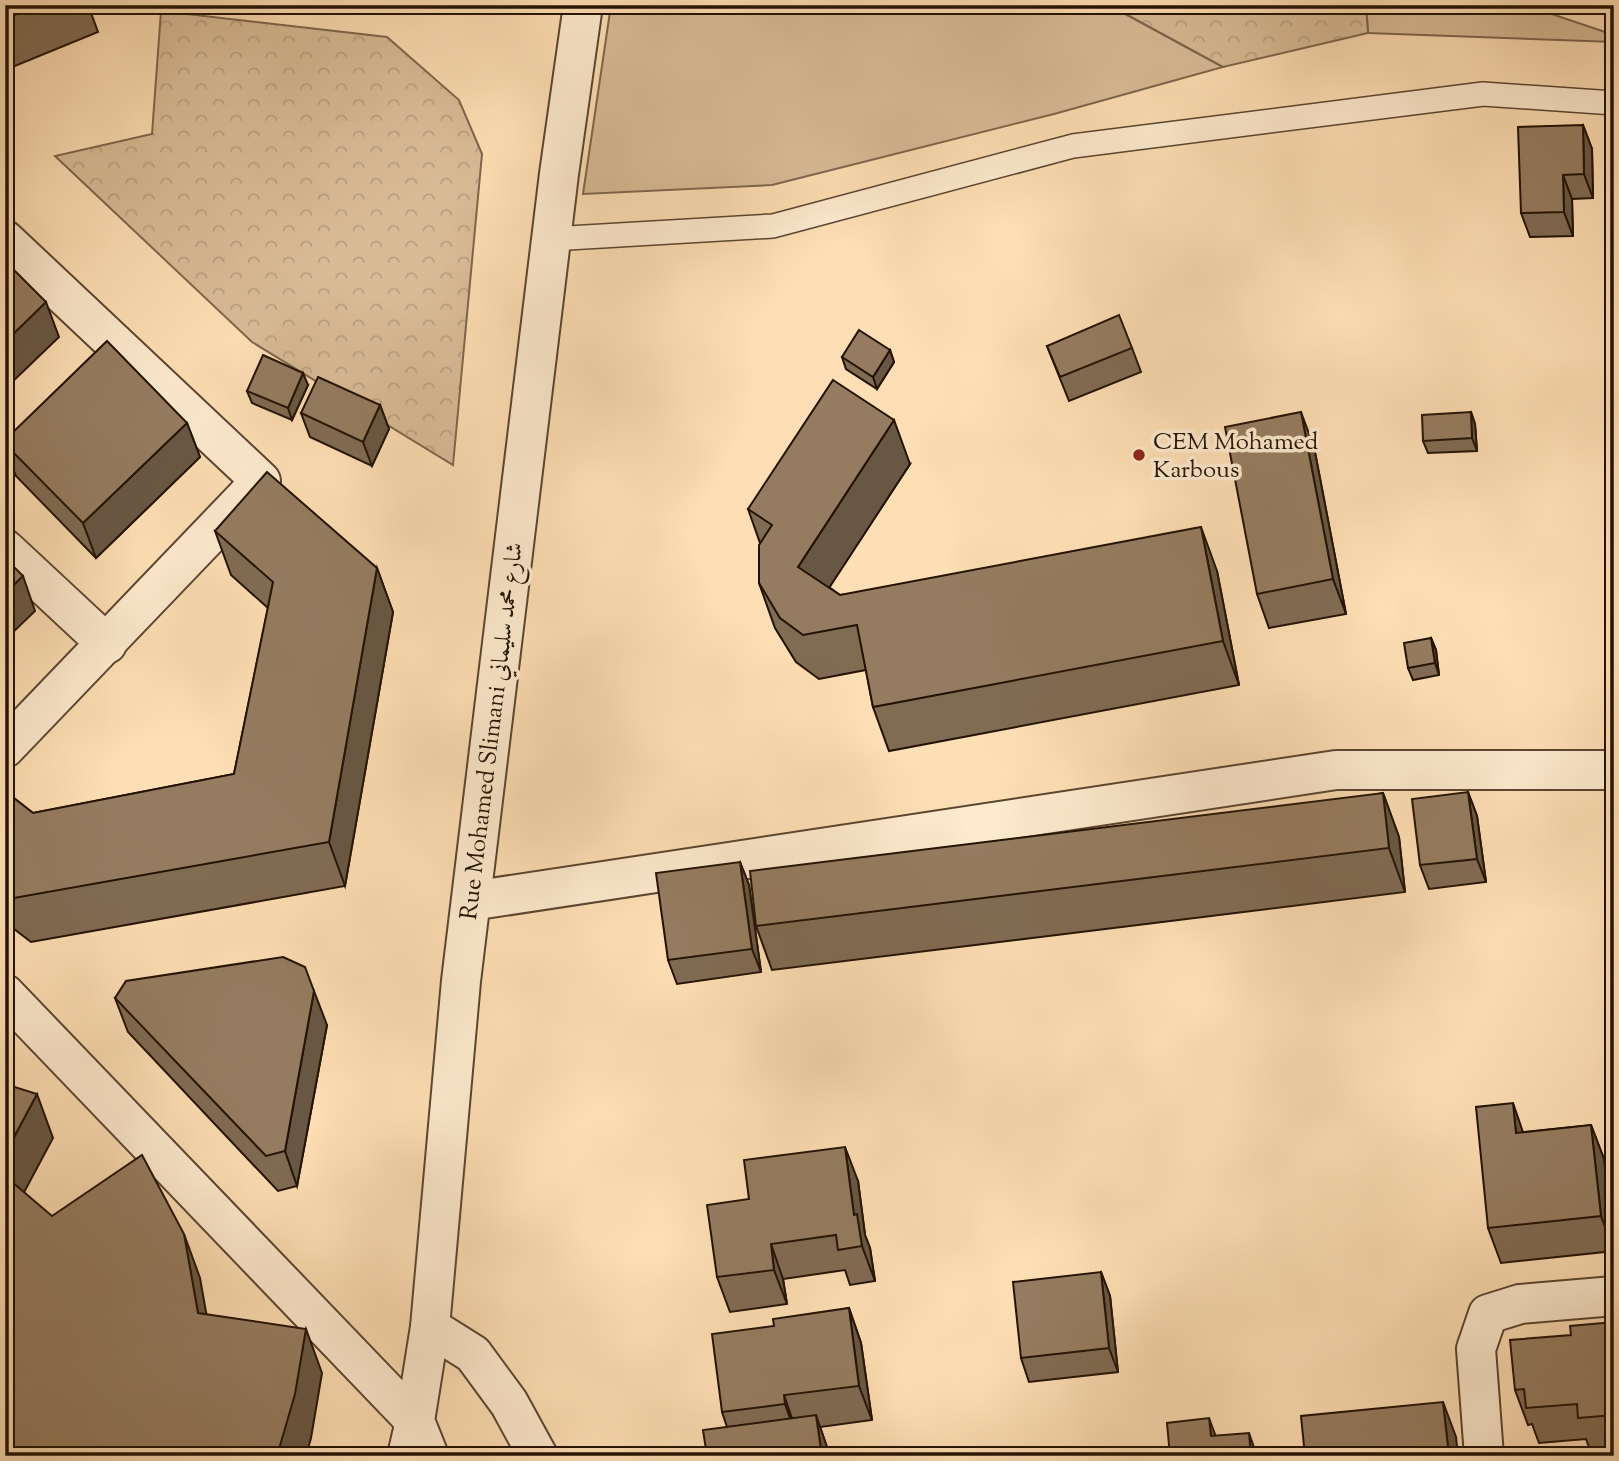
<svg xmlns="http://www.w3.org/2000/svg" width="1619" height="1461" viewBox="0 0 1619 1461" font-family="'Sorts Mill Goudy',Amiri,serif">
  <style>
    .grass { fill: #d9bb96; stroke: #7e664d; stroke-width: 2 }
    .forest { fill: url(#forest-crowns); stroke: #7e664d; stroke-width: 2 }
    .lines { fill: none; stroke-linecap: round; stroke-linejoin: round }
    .service-casing { stroke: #5a4530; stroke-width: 26 }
    .minor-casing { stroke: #5a4530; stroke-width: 42 }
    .tertiary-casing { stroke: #5a4530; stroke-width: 42 }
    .service { stroke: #feeace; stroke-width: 23 }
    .minor { stroke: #feeace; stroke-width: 38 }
    .tertiary { stroke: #feeace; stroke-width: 38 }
    .wall { fill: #806b53; stroke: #231204; stroke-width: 2 }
    .shaded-wall { fill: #685743; stroke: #231204; stroke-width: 2 }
    .building { fill: #957c60; stroke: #231204; stroke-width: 2 }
    .poi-dot { fill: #8f2418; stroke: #feeace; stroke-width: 2.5 }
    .labels { text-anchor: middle; stroke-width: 7; stroke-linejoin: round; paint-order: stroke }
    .poi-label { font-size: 24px; fill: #231204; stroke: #feeace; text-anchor: start }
    .street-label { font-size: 24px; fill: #231204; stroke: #feeace }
  </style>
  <defs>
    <pattern id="forest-crowns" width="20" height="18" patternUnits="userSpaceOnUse" patternTransform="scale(1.75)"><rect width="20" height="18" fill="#d9bb96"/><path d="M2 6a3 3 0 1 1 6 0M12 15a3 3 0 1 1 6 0" fill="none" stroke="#baa080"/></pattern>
  </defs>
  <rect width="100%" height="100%" fill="#fedeb4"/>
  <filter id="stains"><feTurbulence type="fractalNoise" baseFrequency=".00286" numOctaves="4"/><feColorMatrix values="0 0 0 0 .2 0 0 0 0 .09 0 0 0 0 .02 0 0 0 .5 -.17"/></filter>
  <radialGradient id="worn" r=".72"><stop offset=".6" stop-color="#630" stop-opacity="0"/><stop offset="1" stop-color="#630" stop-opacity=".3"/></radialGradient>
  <g class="grass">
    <polygon points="611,5 1109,5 1223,67 1054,114 772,185 583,194"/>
    <polygon points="1366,5 1525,5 1614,35 1614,42 1368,33"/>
  </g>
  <g class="forest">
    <polygon points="1109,5 1366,5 1368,33 1223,67"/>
    <polygon points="161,11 387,37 459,100 482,154 453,465 252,342 55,156 152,134"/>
  </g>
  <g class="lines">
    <defs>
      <polyline id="service" points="551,239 773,226 1073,146 1483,94 1614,103"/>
      <g id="minor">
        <polyline points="5,240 261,481 5,748"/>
        <polyline points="5,549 107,644"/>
        <polyline points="471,901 1336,770 1614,770"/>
        <polyline points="5,994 415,1421 407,1456"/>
        <polyline points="430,1327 473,1354 509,1403 538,1456"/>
        <polyline points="1484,1456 1476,1349 1488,1314 1520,1304 1614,1296"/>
      </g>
      <polyline id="tertiary" points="429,1456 415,1421 430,1327 461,981 559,174 583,5"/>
    </defs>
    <use href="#service" class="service-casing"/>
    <use href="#minor" class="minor-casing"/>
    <use href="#tertiary" class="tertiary-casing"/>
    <use href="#service" class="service"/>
    <use href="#minor" class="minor"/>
    <use href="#tertiary" class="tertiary"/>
  </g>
  <g class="wall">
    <polygon points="5,5 88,5 98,32 5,70"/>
    <polygon points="1583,125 1592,149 1593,198 1572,199 1573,236 1530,237 1521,213"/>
    <polygon points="1614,271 1614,415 1609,402"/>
    <polygon points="1047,346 1132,348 1141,372 1069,401"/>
    <polygon points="890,350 894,362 877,389 846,369 842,357"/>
    <polygon points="308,385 292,420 252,403 247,391"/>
    <polygon points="380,405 389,429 372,466 310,437 301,413"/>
    <polygon points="1471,412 1475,424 1477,451 1428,453 1423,441"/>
    <polygon points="187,423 200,457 96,558 16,476 5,447 5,440"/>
    <polygon points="1314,447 1346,614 1269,628 1257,594"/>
    <polygon points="910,464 829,587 840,595 1217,571 1239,685 889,751 873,707 866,670 819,679 796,662 775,628 759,583 760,543 748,509"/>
    <polygon points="215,531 377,568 393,612 345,886 31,942 5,922 5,791 33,813 234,774 268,608 231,575"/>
    <polygon points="1431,638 1436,650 1439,675 1413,680 1408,668"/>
    <polygon points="1468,792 1477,816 1486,882 1429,889 1420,865"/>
    <polygon points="1383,793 1399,837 1405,892 772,970 756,926"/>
    <polygon points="740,862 749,885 761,972 677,984 668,960"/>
    <polygon points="115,998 327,1025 297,1186 278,1191 128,1032"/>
    <polygon points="1591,1125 1604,1159 1614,1251 1501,1263 1488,1228 1523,1132"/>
    <polygon points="858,1181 865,1235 870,1248 875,1281 850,1285 845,1270 783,1279 787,1304 730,1312 717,1277 749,1199"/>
    <polygon points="1101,1272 1110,1296 1118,1372 1029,1382 1021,1358"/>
    <polygon points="849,1308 861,1343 872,1420 820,1427 828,1450 727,1427 722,1412 774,1326"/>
    <polygon points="1614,1322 1614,1450 1591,1453 1586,1439 1539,1443 1532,1424 1528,1425 1515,1390 1571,1335"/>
  </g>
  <g class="shaded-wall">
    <polygon points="1583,125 1592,149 1593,198 1584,174"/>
    <polygon points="1563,175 1572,199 1573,236 1564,212"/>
    <polygon points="46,302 59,337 5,389 5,342"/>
    <polygon points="890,350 894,362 877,389 873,377"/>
    <polygon points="303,373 308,385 292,420 288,408"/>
    <polygon points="380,405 389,429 372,466 363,442"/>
    <polygon points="1301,412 1314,447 1346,614 1333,579"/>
    <polygon points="1471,412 1475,424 1477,451 1472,438"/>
    <polygon points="894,420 910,464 814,611 798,567"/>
    <polygon points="187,423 200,457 96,558 83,523"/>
    <polygon points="1201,527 1217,571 1239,685 1223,641"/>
    <polygon points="377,568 393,612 345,886 329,842"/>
    <polygon points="23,576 35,611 5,640 5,593"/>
    <polygon points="1431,638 1436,650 1439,675 1435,663"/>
    <polygon points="1468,792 1477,816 1486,882 1477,859"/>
    <polygon points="1383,793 1399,837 1405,892 1389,848"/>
    <polygon points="740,862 749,885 761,972 752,949"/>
    <polygon points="314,991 327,1025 297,1186 285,1151"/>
    <polygon points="37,1094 53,1138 13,1213 5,1190 5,1154"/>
    <polygon points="1513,1103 1525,1138 1516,1133"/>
    <polygon points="1591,1125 1604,1159 1614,1251 1601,1216"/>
    <polygon points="845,1147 858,1181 865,1235 870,1248 875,1281 862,1246 854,1215"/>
    <polygon points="184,1234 200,1278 214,1357 198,1313"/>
    <polygon points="771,1244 783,1279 787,1304 774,1270"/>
    <polygon points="1101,1272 1110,1296 1118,1372 1109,1348"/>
    <polygon points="849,1308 861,1343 872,1420 859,1386"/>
    <polygon points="306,1329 322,1373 311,1438 306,1456 277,1456"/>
    <polygon points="784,1395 796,1430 797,1438 785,1404"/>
    <polygon points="1443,1402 1456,1437 1458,1456 1449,1456"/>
    <polygon points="816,1415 828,1450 829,1456 822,1456"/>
    <polygon points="1209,1418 1222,1453 1211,1436"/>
    <polygon points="1249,1433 1257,1456 1251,1456"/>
  </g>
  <g class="building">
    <polygon points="5,5 39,5 5,19"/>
    <polygon points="1583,125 1584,174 1563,175 1564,212 1521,213 1518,127"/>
    <polygon points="5,261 46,302 5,342"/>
    <polygon points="1612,271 1614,271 1614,403 1609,402"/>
    <polygon points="1119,315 1132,348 1060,377 1047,346"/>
    <polygon points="859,330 890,350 873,377 842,357"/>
    <polygon points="107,341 187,423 83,523 5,444 5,440"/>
    <polygon points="263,355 303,373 288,408 247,391"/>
    <polygon points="318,377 380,405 363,442 301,413"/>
    <polygon points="833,380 894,420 798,567 840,595 1201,527 1223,641 873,707 857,625 803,635 780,618 759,583 759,545 772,525 748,509"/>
    <polygon points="1301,412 1333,579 1257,594 1225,427"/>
    <polygon points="1471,412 1472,438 1423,441 1422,415"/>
    <polygon points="267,472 377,568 329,842 14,898 5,891 5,791 33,813 234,774 273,582 215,531"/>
    <polygon points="5,558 23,576 5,593"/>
    <polygon points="1609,620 1614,620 1614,658"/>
    <polygon points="1431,638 1435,663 1408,668 1404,643"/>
    <polygon points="1468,792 1477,859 1420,865 1412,799"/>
    <polygon points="1383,793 1389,848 756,926 750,871"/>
    <polygon points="740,862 752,949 668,960 656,873"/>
    <polygon points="283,957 305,967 314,991 285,1151 266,1156 115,998 126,981"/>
    <polygon points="5,1084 37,1094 5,1154"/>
    <polygon points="1513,1103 1516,1133 1591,1125 1601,1216 1488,1228 1476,1107"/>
    <polygon points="1614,1117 1614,1193 1606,1118"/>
    <polygon points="845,1147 854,1215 857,1214 862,1246 838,1250 836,1235 771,1244 774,1270 717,1277 707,1205 749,1199 744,1160"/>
    <polygon points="142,1155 184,1234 198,1313 306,1329 295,1394 277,1456 5,1456 5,1176 52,1216"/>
    <polygon points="1101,1272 1109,1348 1021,1358 1013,1282"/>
    <polygon points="849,1308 859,1386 784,1395 785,1404 722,1412 712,1334 774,1326 773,1319"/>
    <polygon points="1614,1322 1614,1415 1578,1418 1577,1404 1526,1408 1524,1389 1515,1390 1510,1340 1571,1335 1570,1326"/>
    <polygon points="1443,1402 1449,1456 1305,1456 1301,1416"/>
    <polygon points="816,1415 822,1456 707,1456 703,1430"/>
    <polygon points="1209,1418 1211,1436 1249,1433 1251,1456 1170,1456 1167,1423"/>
  </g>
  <circle class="poi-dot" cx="1139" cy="455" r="7"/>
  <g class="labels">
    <g class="poi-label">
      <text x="1153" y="449">CEM Mohamed<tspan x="1153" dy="28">Karbous</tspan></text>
    </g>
    <g class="street-label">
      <text transform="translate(491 731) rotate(-83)" y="8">Rue Mohamed Slimani شارع محمد سليماني</text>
    </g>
  </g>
  <rect width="1619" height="1461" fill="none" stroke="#fedeb4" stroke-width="28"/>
  <rect x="7" y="7" width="1605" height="1447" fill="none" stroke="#231204" stroke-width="3.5"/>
  <rect x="14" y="14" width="1591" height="1433" fill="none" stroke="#231204" stroke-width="2"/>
  <rect width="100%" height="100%" filter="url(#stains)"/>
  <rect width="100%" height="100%" fill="url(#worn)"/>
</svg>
